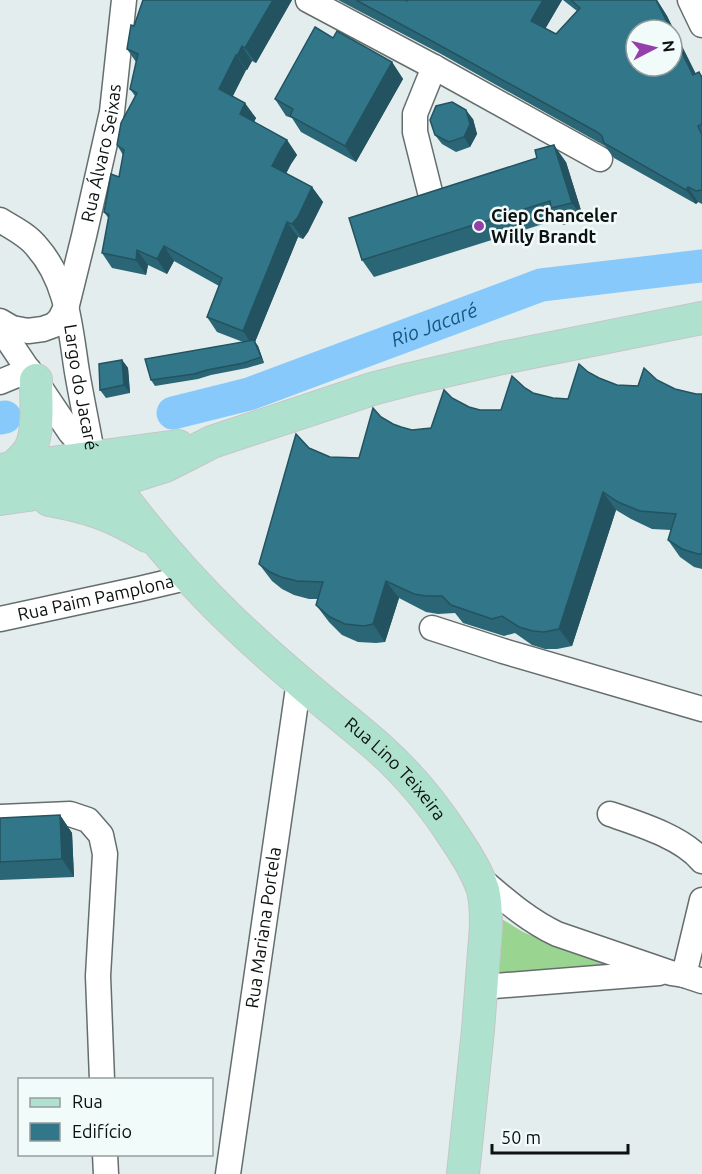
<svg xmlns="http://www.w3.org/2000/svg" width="702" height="1174" viewBox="0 0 702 1174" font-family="Ubuntu,sans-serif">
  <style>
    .green { fill: #9ad491 }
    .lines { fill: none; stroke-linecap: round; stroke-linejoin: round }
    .river { stroke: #87c9fb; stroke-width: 33 }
    .minor-casing { stroke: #656e6d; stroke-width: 27 }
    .major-casing { stroke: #c5c6c6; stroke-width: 34 }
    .minor { stroke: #fff; stroke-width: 24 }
    .major { stroke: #afe2ce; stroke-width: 32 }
    .wall { fill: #2b6676 }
    .shaded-wall { fill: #235360 }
    .building { fill: #327789; stroke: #235360; stroke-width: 1.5 }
    .poi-dot { fill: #953fab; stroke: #f0fbfa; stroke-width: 2 }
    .labels { text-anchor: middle; stroke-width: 5; stroke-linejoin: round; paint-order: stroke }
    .street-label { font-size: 18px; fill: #0e1111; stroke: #f0fbfa }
    .poi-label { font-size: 18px; font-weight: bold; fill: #0e1111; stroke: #f0fbfa; text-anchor: start }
    .water-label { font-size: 20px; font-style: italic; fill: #18567f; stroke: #f0fbfa }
  </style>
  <rect width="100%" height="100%" fill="#e3eded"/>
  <polygon class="green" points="497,916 523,932 542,940 624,964 495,974"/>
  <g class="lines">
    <g class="river">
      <path id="s1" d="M173 413 249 394 541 285 702 266"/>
      <polyline points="0,418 5,417"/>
    </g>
    <defs>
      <g id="minor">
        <polyline points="308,0 434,67 600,159"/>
        <polyline points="690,0 702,25"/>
        <polyline points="430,192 415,132 415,114 434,67"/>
        <path id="s2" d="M0 220C13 228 28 235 37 247 68 282 70 328 77 372 82 401 88 429 93 458"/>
        <path id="s3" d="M0 321 12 328 28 331 43 329 54 325 60 319 67 305 84 236 112 112 124 0"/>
        <polyline points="0,328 70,432 93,458"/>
        <polyline points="0,382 29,370"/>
        <path id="s4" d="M0 619 139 589 190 577"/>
        <polyline points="432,628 503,651 702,709"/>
        <path d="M610 814C639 824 682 837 702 861"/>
        <polyline points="0,817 70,814 88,820 101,835 105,854 98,976 102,1080"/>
        <path d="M477 876C503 898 527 920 557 934L671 973 684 975 702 981"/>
        <polyline points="684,975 702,900"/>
        <polyline points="482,987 659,973"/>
        <polyline points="105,1154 106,1174"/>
        <path id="s5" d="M228 1174 299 681"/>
      </g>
      <g id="major">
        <path id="s6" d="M93 458C134 515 180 571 231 620 253 641 276 662 299 681 325 704 353 725 379 748 408 774 434 805 455 838 466 854 477 871 483 890 486 902 486 914 486 926L478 1030 463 1174"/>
        <path d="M12 468C19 462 27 456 31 447 39 429 36 400 36 380"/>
        <polyline points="0,470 178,446"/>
        <polyline points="0,499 111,483 165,466 212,442 372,389 410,379 502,358 702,318"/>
        <path d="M49 500C89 507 112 515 147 536"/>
      </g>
    </defs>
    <use href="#minor" class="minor-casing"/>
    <use href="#major" class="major-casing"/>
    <use href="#minor" class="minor"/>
    <use href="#major" class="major"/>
  </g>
  <g class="wall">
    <polygon points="292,0 256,63 252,61 247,70 246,70 233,96 256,118 254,122 287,140 297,155 291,164 286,173 312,187 323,202 308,232 303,239 298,237 255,342 258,346 264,363 247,368 211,375 198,379 155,386 151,380 243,342 217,332 207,317 219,286 174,261 167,274 148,265 146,275 112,268 102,253 109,219 104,212 119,177 123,155 117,145 135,96 130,89 136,62 127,49 134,26"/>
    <polygon points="338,0 404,0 407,1 408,0 562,0 545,29 556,34 577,11 563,0 657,0 667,16 696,74 699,72 702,76 702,204 698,202 696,204 614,158 605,146 441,54"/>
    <polygon points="333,38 392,62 403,79 356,162 301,132 292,118 286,116 275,99"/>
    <polygon points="473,119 477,134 470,147 456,152 442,144 435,135"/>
    <polygon points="566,162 584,220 563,225 559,219 374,277 362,260"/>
    <polygon points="122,360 128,368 130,393 106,398 100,390"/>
    <polygon points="588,372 599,378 617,385 638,386 657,380 675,389 696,394 702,394 702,569 694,567 680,557 668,540 671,530 652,529 631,519 616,510 572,646 557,649 545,649 532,645 515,633 504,636 463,623 455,613 438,614 426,612 399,598 385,642 376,643 358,642 342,635 329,622 316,605 318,599 309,599 294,595 282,589 272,581 259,564 309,448 330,457 359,458 381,417 393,424 401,427 412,430 431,428 452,398 469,407 480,410 501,410 525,388 533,393 553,398 568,399"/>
    <polygon points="60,815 72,833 74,877 0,880 0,818"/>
  </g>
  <g class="shaded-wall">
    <polygon points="273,0 292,0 256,63 245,48"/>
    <polygon points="543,0 562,0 541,36 531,21"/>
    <polygon points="656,0 657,0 667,16 702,87 693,75 672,33 672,30 671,30"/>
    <polygon points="242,46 252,61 247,70 237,56"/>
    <polygon points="236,55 246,70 229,103 219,89"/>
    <polygon points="392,62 403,79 356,162 345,146"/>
    <polygon points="245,103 256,118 250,129 240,114"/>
    <polygon points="466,110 473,119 477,134 470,147 464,137"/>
    <polygon points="287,140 297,155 291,164 283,180 272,166 281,149"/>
    <polygon points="554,145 566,162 584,220 572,203"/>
    <polygon points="312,187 323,202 308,232 303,239 292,224"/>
    <polygon points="688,187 698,202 696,204 686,190"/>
    <polygon points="287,222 298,237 255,342 258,346 264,363 243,331"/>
    <polygon points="164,246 174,261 167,274 157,259"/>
    <polygon points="137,250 148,265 146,275 136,260"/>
    <polygon points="122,360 128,368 130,393 124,385"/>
    <polygon points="603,492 616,510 572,646 559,629"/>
    <polygon points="386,581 399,598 385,642 373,624"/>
    <polygon points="60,815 72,833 74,877 62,859"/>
  </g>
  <g class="building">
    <polygon points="143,0 273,0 245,48 242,46 237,56 236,55 219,89 245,103 240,114 287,140 281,149 272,166 312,187 298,217 292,224 287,222 243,331 207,317 222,278 164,246 157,259 137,250 136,260 102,253 109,215 104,212 111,174 119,177 124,150 117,145 121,123 137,93 130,89 138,54 127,49 131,25 134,26"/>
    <polygon points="356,0 404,0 407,1 408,0 543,0 531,21 556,34 580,8 571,0 656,0 671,30 636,30 636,66 672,66 672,33 693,75 699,72 702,78 702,124 698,126 702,135 702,190 696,191 688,187 686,190 604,143 602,136 597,132 430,40"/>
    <polygon points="315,27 333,38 337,31 392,62 345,146 290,116 293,109 275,99"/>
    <polygon points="452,102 466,110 470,124 464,137 449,142 435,135 430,120 436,106"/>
    <polygon points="554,145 572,203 551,208 550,201 362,260 349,218 537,158 535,150"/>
    <polygon points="254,340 261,357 244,363 207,370 194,374 151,380 145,359"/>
    <polygon points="122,360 124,385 100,390 99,364"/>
    <polygon points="579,364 588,372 599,378 617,385 638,386 644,368 657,380 675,389 696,394 702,394 702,554 698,554 682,549 668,540 676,514 640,511 618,502 603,492 559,629 544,632 533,631 519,627 502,616 492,619 451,605 442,596 426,596 414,594 386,581 373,624 364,626 345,624 330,617 316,605 323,582 297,581 281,577 270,572 259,564 296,434 309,448 330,457 359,458 373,408 381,417 393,424 401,427 412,430 431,428 444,390 452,398 469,407 480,410 501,410 512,376 525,388 533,393 553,398 568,399"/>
    <polygon points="60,815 62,859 0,862 0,818"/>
  </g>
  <circle class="poi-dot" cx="479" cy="226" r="6"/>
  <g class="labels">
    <g class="street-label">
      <text dy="6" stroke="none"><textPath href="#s3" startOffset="237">Rua Álvaro Seixas</textPath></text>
      <text dy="6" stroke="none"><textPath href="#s2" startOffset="195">Largo do Jacaré</textPath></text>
      <text dy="6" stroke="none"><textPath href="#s4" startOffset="98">Rua Paim Pamplona</textPath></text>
      <text dy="6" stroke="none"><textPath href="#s6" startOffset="435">Rua Lino Teixeira</textPath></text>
      <text dy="6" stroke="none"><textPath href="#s5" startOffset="249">Rua Mariana Portela</textPath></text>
    </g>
    <g class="poi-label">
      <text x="491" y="222">Ciep Chanceler<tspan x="491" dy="21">Willy Brandt</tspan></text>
    </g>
    <g class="water-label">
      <text dy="7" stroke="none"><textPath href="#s1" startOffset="276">Rio Jacaré</textPath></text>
    </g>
  </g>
  <rect x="18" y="1078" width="195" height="78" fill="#f0fbfa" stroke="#969d9d" stroke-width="1.5"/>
  <rect x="30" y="1098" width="30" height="9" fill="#afe2ce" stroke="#969d9d" stroke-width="1.5"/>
  <text x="72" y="1108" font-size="18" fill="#0e1111">Rua</text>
  <rect x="30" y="1123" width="30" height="18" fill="#327789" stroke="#969d9d" stroke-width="1.5"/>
  <text x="72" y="1138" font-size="18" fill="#0e1111">Edifício</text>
  <g transform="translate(654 48) rotate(83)"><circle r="28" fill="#f0fbfa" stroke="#969d9d" stroke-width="1.5"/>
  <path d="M0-4.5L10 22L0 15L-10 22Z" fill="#953fab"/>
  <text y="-9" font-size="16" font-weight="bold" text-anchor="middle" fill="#0e1111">N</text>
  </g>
  <path d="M492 1144v9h136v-9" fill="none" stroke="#0e1111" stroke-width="3"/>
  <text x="501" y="1144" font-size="18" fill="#0e1111" stroke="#f0fbfa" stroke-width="4.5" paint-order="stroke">50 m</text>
</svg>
